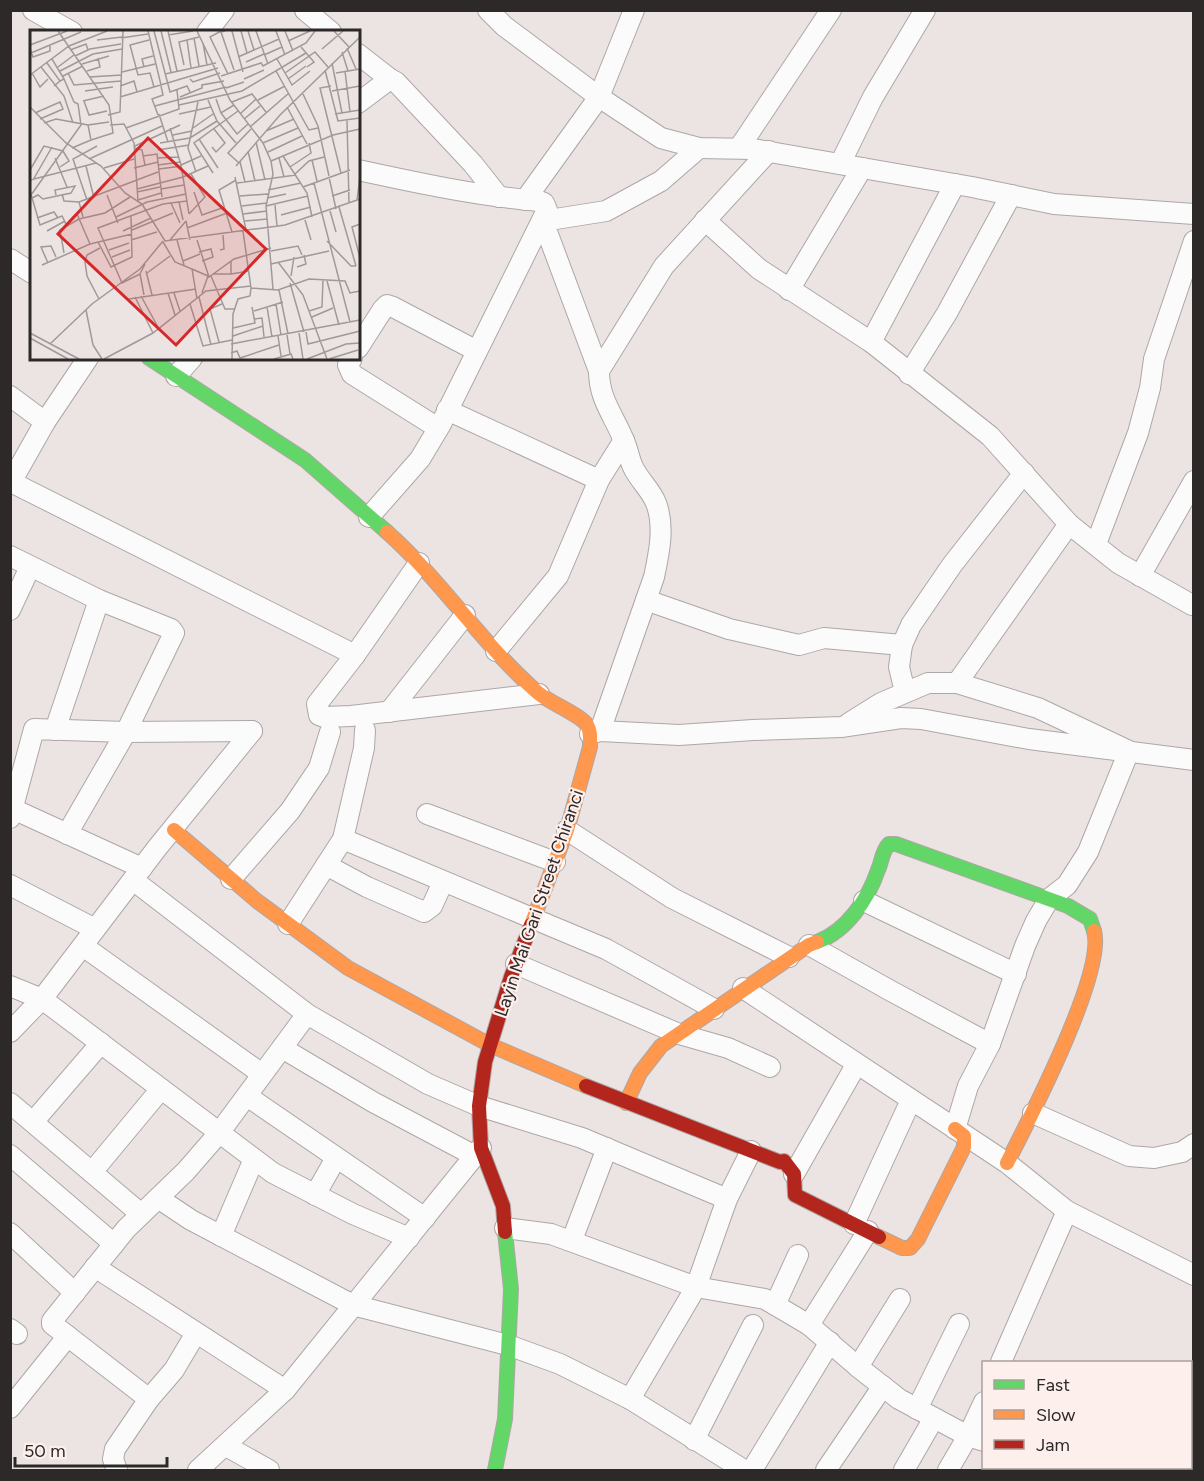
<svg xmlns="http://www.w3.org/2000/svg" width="1204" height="1481" viewBox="0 0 1204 1481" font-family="Figtree,sans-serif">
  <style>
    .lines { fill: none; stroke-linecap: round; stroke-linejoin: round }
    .street-casing { stroke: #ada7a6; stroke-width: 22 }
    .fast-casing { stroke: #ada7a6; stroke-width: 16 }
    .slow-casing { stroke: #ada7a6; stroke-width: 16 }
    .jam-casing { stroke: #ada7a6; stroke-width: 16 }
    .street { stroke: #fcfbfb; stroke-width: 20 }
    .fast { stroke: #63d668; stroke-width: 14 }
    .slow { stroke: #ff974d; stroke-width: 14 }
    .jam { stroke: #b3261e; stroke-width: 14 }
    .labels { text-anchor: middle; stroke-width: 4.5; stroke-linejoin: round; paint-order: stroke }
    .street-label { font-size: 18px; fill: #2d2928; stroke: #fcefec }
    .inset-road { fill: none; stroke: #a09998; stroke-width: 1.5 }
    .view { fill: #d62828; fill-opacity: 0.15; stroke: #d62828; stroke-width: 3 }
    .inset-edge { fill: none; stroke: #2d2928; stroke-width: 3 }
  </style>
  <rect width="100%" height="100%" fill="#ece4e2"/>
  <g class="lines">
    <defs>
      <g id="street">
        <polyline points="33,10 72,32"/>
        <polyline points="305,10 331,32"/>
        <polyline points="488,10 504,26 599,97 661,138 676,142 699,148 753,149 972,187 1054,204 1194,214"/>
        <polyline points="207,32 224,10"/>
        <polyline points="358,54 390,79"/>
        <polyline points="358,103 390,79 396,82 473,164 499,197"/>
        <polyline points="739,148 831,10"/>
        <polyline points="840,164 873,97 925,10"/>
        <path d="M358 170C418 183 478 196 539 201L544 203 547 210 441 424 420 459 369 517"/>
        <polyline points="525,200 599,97 634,10"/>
        <polyline points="705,220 759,269 871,342 990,436 1069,524 1118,563 1192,605"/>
        <polyline points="10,259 32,273"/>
        <polyline points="789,290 862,168"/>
        <polyline points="871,342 955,184"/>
        <polyline points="358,348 383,309 387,305 393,307 477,351"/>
        <polyline points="352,358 348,365 352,374 438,428"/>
        <polyline points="599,371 543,221 606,211 661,181 699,148"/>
        <polyline points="909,374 947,313 1011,195"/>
        <polyline points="176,376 192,358"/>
        <polyline points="10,396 45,422"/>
        <polyline points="447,410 599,480"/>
        <polyline points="11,482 355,655"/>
        <polyline points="10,484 45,422 88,358"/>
        <polyline points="1096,544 1138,433 1150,388 1154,359 1194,241"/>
        <polyline points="10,556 99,600 171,629 174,633 126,732 67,834"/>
        <polyline points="419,563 355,655 317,704 319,715 324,717 351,716 539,694"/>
        <polyline points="1140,576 1194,481"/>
        <polyline points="646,600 729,629 799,645 824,638 902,645"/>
        <polyline points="10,610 30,567"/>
        <polyline points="496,651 558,576 599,480 624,440"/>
        <polyline points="905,692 899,667 902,645 911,625 952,565 1024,473"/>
        <polyline points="389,712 465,615"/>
        <polyline points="849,723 881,703 928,683 957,683 1069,524"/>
        <polyline points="55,730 99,600"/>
        <path d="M600 731 654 577C659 554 665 526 656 503 651 490 639 480 633 467 629 459 628 449 624 441 614 415 599 400 599 371L664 266 769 151"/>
        <polyline points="590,734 600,731 679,735 753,730 841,727 901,718 921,719 1029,739 1194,760"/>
        <polyline points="13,809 142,868"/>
        <polyline points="427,814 555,862"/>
        <polyline points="10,818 34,729 126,732 252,731"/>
        <polyline points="567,830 672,898 789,957"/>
        <polyline points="343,839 606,949 714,1009"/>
        <polyline points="326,865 367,887 424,912 432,906 443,882"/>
        <polyline points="231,879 290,811 319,768 330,732"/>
        <polyline points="133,880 307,1014 428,1084 479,1106 582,1138 727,1199"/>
        <polyline points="10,885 95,929"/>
        <polyline points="864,901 1016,974"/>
        <polyline points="288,924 343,839 364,748 365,730"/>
        <polyline points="809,945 891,991 990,1044"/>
        <polyline points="83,946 262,1074"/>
        <polyline points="516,964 679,1034 728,1048 770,1067"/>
        <polyline points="10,986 42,999 273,1173 353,1214 409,1238"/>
        <polyline points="743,988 1007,1163 1067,1211 1194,1275"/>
        <polyline points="10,1032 42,999 157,848 252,731"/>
        <polyline points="282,1048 373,1102 475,1156"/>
        <polyline points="247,1096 425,1218"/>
        <polyline points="10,1103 141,1214"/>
        <polyline points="1033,1113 1129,1156 1154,1158 1182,1152 1194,1144"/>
        <polyline points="33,1122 101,1043"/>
        <polyline points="955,1129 968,1086 990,1044 1025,946 1036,921 1049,899 1067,885 1088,852 1129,751 1038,708 957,683"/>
        <polyline points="10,1155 114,1244"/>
        <polyline points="92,1172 161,1089"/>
        <polyline points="794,1174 856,1065"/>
        <polyline points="315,1195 336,1158"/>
        <polyline points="158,1198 191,1220 353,1305 508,1345 560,1364 630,1399 744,1470"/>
        <polyline points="854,1224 911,1100"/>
        <polyline points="505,1228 551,1234 696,1287 765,1299 809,1325 858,1367 899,1399 968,1436 984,1441"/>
        <polyline points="10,1233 75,1293"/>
        <polyline points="221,1236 254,1159"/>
        <polyline points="572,1240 607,1148"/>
        <polyline points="95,1267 285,1390"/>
        <polyline points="775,1305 798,1255"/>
        <polyline points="809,1325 868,1231"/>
        <polyline points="10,1329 17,1334"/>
        <polyline points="1001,1362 1067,1211"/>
        <polyline points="858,1367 900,1299"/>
        <polyline points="149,1399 52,1324 52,1321 126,1229 186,1171 219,1133 307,1014"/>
        <polyline points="630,1399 696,1287 727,1199 751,1151"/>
        <polyline points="10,1408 68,1336"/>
        <polyline points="917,1409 959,1324"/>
        <polyline points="694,1440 753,1325"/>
        <polyline points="226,1446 269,1470"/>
        <polyline points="1070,1468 1079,1470"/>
        <polyline points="117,1470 113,1459 115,1449 149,1399 174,1370 196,1333"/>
        <polyline points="198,1470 285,1390 481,1148"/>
        <polyline points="752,1470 830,1342"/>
        <polyline points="826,1470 883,1386"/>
        <polyline points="904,1470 934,1418"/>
        <polyline points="948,1470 968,1436 984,1402"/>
        <polyline points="1017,1470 1018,1468"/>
      </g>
      <g id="fast">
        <polyline points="149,358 305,460 387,532"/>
        <path d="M817 942C847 931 868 899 878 870 882 861 882 851 889 844H896L1068 906 1090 919 1094 931"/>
        <polyline points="495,1470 505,1419 511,1289 505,1232"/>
      </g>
      <g id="slow">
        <path d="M387 532C442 581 482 644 537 692 548 702 581 715 587 725 591 731 590 739 590 747L567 830 531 925"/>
        <polyline points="174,830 257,901 348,968 490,1045 586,1086"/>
        <polyline points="626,1103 640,1073 661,1046 809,945 817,942"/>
        <path d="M1007 1163C1028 1122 1106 972 1094 931"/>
        <polyline points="879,1237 902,1248 910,1248 918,1239 964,1147 964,1136 955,1129"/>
      </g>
      <g id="jam">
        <polyline points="586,1086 780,1162 784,1161 794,1174 795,1195 879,1237"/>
        <polyline points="505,1232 503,1206 481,1148 479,1106 485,1062 511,977 531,925"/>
      </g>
    </defs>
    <use href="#street" class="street-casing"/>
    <use href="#fast" class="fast-casing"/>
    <use href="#slow" class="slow-casing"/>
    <use href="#jam" class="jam-casing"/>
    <use href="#street" class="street"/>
    <use href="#fast" class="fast"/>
    <use href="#slow" class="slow"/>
    <use href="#jam" class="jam"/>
  </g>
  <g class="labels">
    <g class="street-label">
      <text transform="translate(539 903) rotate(-71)" y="6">Layin Mai Gari Street Chiranci</text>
    </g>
  </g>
  <g transform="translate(30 30)">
    <rect width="330" height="330" fill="#ece4e2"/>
    <path class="inset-road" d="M28 1 79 75 83 103 61 110M118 1 131 55M124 1 140 62 157 56 160 62M131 1 141 42M138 1 147 41M167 1 200 70 233 113 241 131 243 144 236 176 243 259M191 1 180 7 198 44M195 1 191 2 204 40M202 1 213 42M211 1 217 23M218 1 224 20M226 1 238 34M246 1 255 25M255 1 263 21M304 1 319 17M138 5 163 1M91 8 118 4M164 8 169 36M67 10 92 7M119 10 100 15 108 45 120 43 124 57M157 10 161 38M258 11 280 1M173 13 177 35M0 15 37 1M271 17 284 32 277 37M317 18 326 39M0 19 3 27 20 21V16M292 19 313 1M40 20 56 14 58 20M312 22 318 41M1 23 51 2M234 25 252 17M45 26 60 19 91 14M208 27 249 9M22 29 34 49M247 29 262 55 280 41M216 32 234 24M17 33 30 51 24 56M302 33 312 83M52 34 79 26M154 35 149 12 169 7M11 37 34 66 43 93M28 37 44 25M114 37 112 29 123 26M295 40 308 91 330 88M30 41 63 24 92 19M57 41 70 37 68 28M246 41 279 100 288 98M315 41 320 82M92 42 125 34M2 43 10 57 18 49M38 43 44 55 91 51M255 43 285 22 298 37M306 43 330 39M135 44 186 33M0 45 39 16 77 1M33 46 53 36M191 46 231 33 233 36 276 13 285 1M59 47 92 45M160 49 163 52 190 43M214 49 234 40M258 49 276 36M90 56 104 51 107 62M301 56 290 58 311 143M196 58 214 52M55 61 83 57M302 61 330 56M273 64 288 96 299 146M90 67 188 38M150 67 172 58V55L194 51M186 69 191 83 204 75M178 70 187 91 206 113M228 70 255 56M53 71 74 66M54 71 59 85 77 81M202 72 222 64 236 82M149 75 212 61 276 23M125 76 196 57M0 77 36 113 71 136 95 163 112 174 135 211 255 195 330 169M257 77 277 114M5 83 30 72 33 79 10 89M191 83 207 104 218 94M129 84 138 112M149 84 181 77M210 84 226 69M305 84 330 80M78 85 90 82 93 1M128 85 122 69 133 65 131 56M214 89 230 76M317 90 319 173M14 93 26 89 58 95 61 110 42 118M58 95 79 92M80 95 94 94 104 113 108 171M220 97 259 63M96 98 149 79 147 60M140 98 151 135 159 184M163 98 183 84M236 101 264 89M143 105 162 101M169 109 188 138M226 112 235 150M130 113 160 108 187 91M233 113 268 98M105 116 150 95M182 117 186 122 195 113 184 99M105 118 112 120 115 135M128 120 159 115M218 121 225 151M238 122 272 106M113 126 127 124 132 167M253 126 277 163 282 187M25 128 37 157M127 128 149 127M249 128 254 147M59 129 132 96M282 130 287 151M241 131 303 105 330 99M210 132 215 152M209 133 198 123 221 99M128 135 151 132M151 135 171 126M56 136 64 168M206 136 250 85 330 7M260 137 281 123 279 113M74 138 104 129M104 138 128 132M129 139 152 136M0 140 14 116 33 121 39 131 30 137M166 142 158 118 168 72M183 143 164 113 208 81M265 144 279 131 294 127M205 147 216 200M299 147 306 179M0 150 66 133M3 150 22 117M207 153 266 145M284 153 320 292M273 157 320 140M107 159 153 147 178 136M131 159 154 155M238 160 271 153M0 161 10 195 32 186 37 196M107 162 130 157M164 162 172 185 195 177M32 164 34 171 49 172M1 165 51 95 48 74 44 72 34 49 30 51M77 165 88 193M210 166 238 164M302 166 320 160M2 168 8 165 13 169 41 163 45 156 25 160 26 165M237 168 256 164M57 170 43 129 67 116M108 170 131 163M327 170 330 147M149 172 153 190M141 173 150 193M245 175 247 196M212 176 237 173M236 176 278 166M309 177 326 236M300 181 306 202M47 184 60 214M159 184 175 167 161 144M213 184 237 181M251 185 281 177M53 187 49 172 128 142M86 187 117 172 156 164M7 188 24 182 28 188M275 190 281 210M156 191 160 210M215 191 237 189M330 194 322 197 330 228M157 198 197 183M102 200 143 183M17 201 35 191M93 201 121 188M202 202 189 160 206 150M101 210 127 202M140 210 156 191M147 210 154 235M167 210 179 247 204 229 241 218M297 211 321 236H326M68 212 81 237 102 227 101 186M133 212 145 232 162 239 167 269M79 220 99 213M190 220 194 219 193 205M241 221 268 216 272 225M169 222 181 219 183 227 172 231M34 223 30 200 49 189 75 183 100 167M82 227 100 220M153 231 170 224M248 232 273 265 297 329M18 233 11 217 21 216 26 227M241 234 299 221M12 235 60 214 102 204M267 237 276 234 274 225M162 239 178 246 172 263M116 241 122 265M117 243 140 226M110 244 92 253 68 198 133 174 157 171M184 244H201V231M201 244 219 241M181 246 195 279H205M261 246 264 227M297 251 309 295M260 253 274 302M221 258 248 260 279 249 315 251 320 263 330 261M249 260 258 304M138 263 145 285M144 263 150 281M114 265 110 244 115 234M111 266 129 299M105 267 123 303M169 267 181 315M69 269 57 246 55 232 57 225 70 218M99 269 166 259M160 274 173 316 202 310M246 274 251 305M237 277 242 307M56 280 63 315 72 329M224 281 253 272M279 281 292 277 293 250M282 287 303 278M224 289 232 288 234 307M203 298 225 293 222 277M276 302 278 314 330 301M0 303 49 329M269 303 273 329M257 305 260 324M203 306 233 296M248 306 251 326M0 308 38 329M189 312 180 279 192 274M20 314 62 274 110 239 133 211M201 314 330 290M201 323 207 321 210 328 249 315M74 329 123 303 176 261 221 256M202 329 203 284 208 269 220 266 221 258 213 201M244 329 261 324 263 329M277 329 316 314 330 313M299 329 328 320"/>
    <path class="view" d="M118 108 236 219 146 315 28 204Z"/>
    <rect width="330" height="330" class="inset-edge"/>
  </g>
  <rect width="1204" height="1481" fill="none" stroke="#2d2928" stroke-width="24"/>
  <rect x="982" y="1361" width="210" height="108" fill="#fcefec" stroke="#a9a09e" stroke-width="1.5"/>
  <rect x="994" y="1380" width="30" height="9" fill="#63d668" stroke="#a9a09e" stroke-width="1.5"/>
  <text x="1036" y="1391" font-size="18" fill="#2d2928">Fast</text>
  <rect x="994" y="1410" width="30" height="9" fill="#ff974d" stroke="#a9a09e" stroke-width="1.5"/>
  <text x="1036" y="1421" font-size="18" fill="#2d2928">Slow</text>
  <rect x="994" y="1440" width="30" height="9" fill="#b3261e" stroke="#a9a09e" stroke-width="1.5"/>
  <text x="1036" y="1451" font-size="18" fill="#2d2928">Jam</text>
  <path d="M15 1457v9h152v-9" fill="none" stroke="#2d2928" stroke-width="3"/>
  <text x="24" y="1457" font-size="18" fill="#2d2928" stroke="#fcefec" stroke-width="4.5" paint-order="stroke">50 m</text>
</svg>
